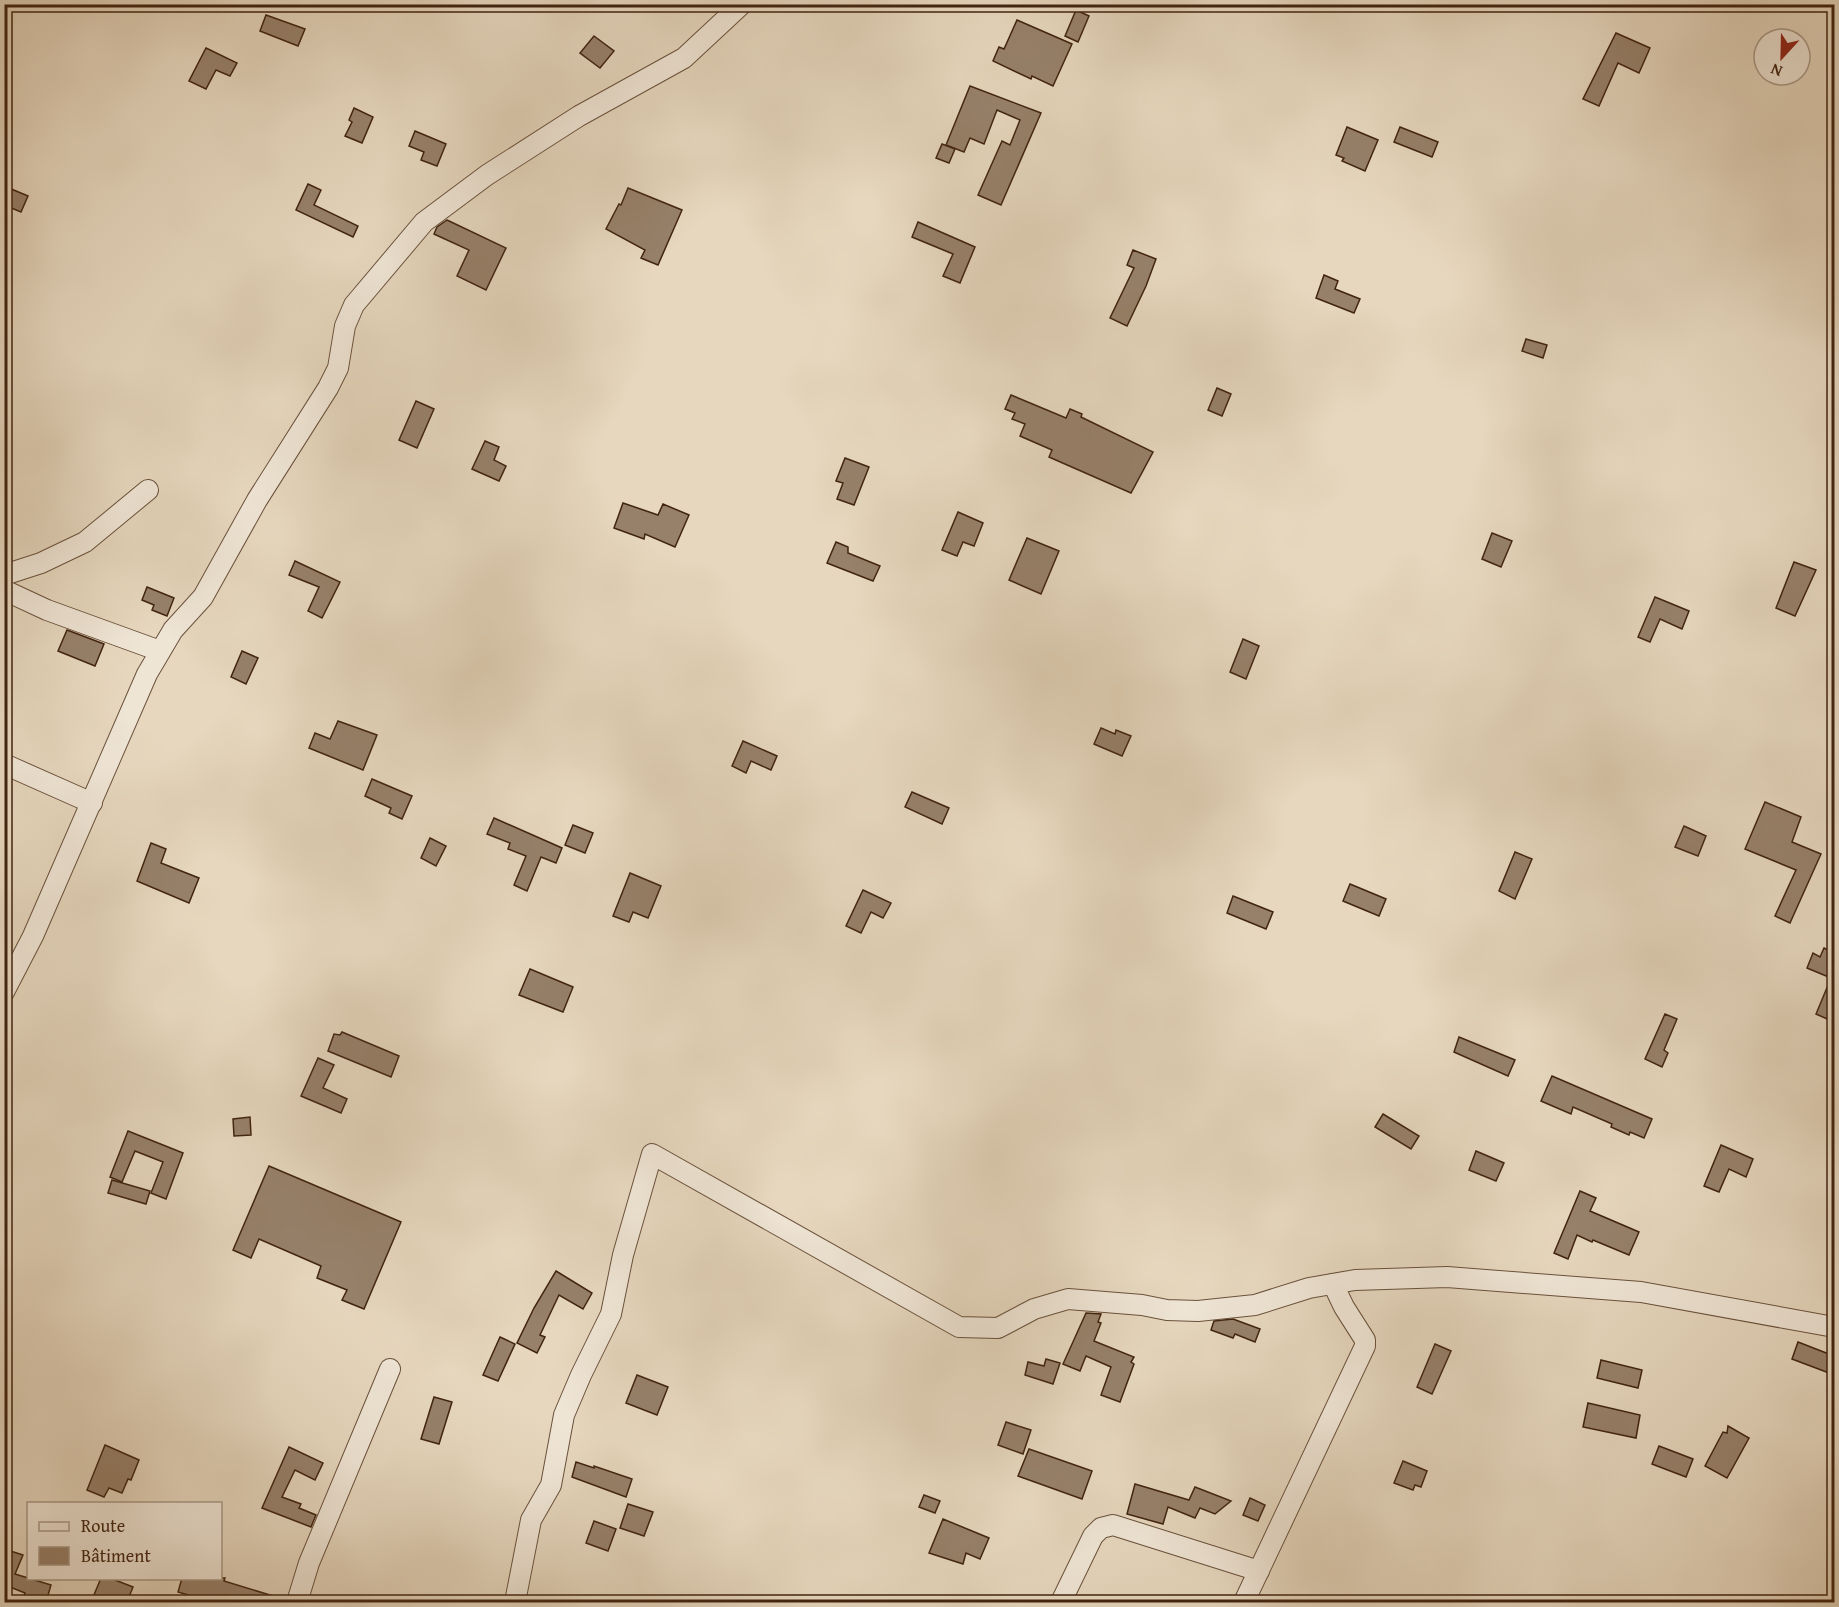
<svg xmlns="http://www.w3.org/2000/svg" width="1839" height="1607" viewBox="0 0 1839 1607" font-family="'Gentium Book Plus',serif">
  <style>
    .building { fill: #97816b; stroke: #412411; stroke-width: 1.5 }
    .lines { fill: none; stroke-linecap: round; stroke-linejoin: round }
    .street-casing { stroke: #6a513c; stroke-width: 22 }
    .street { stroke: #efe5d5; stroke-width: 20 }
  </style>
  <rect width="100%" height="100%" fill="#e6d7be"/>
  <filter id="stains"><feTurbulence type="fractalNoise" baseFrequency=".00333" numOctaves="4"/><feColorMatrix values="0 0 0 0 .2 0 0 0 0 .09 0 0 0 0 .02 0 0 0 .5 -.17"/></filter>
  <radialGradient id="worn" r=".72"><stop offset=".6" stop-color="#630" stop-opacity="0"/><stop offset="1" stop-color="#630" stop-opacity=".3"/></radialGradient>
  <g class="building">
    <polygon points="1076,10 1089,16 1078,42 1065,36"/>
    <polygon points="266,15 305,29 298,46 260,31"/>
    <polygon points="1017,20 1072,44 1053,86 1032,76 1031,79 993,61 999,47 1004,49"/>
    <polygon points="1616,33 1650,48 1639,73 1618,63 1599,106 1583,99"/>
    <polygon points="594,36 614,51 600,68 580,53"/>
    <polygon points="206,48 237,63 230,76 216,70 206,89 189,81"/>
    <polygon points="970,86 1041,113 1001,205 978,195 1002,141 1010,145 1020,120 997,110 984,144 970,138 964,152 946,145"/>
    <polygon points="354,108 373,117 362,143 345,136 352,122 349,120"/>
    <polygon points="1347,127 1378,140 1365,171 1342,161 1344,158 1336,155"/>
    <polygon points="1400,127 1438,142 1432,157 1394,142"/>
    <polygon points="415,131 446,144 437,166 421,160 424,152 409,146"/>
    <polygon points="942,144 955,149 949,163 936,158"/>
    <polygon points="308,184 321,190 314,205 358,226 353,237 296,210"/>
    <polygon points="4,186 28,196 21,212 4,205"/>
    <polygon points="628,188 682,210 658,265 641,258 645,250 606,229 619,204 621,205"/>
    <polygon points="447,220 506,248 486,290 457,276 469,250 434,234 437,227"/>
    <polygon points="918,222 975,247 960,283 943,276 953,254 912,237"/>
    <polygon points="1133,250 1156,259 1146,286 1127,326 1110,318 1134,268 1127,265"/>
    <polygon points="1324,275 1338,281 1335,289 1360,299 1354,313 1316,298"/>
    <polygon points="1526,339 1547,345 1543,358 1522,351"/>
    <polygon points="1217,388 1231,394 1222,416 1208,410"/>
    <polygon points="1011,395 1066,418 1070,409 1082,414 1081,417 1153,452 1131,493 1049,457 1052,450 1020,436 1025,424 1012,419 1015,413 1005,409"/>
    <polygon points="416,401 434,409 417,448 399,440"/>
    <polygon points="485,441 499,447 494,460 506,466 499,481 472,469"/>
    <polygon points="845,458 869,467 854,505 837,499 843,483 836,481"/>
    <polygon points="623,503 658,515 663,504 689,515 675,547 645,534 644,539 614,528"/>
    <polygon points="958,512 983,523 974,546 963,542 957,556 942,550"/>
    <polygon points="1492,533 1512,541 1501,567 1482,559"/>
    <polygon points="1027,538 1059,551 1041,594 1009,580"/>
    <polygon points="836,542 848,547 848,553 880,566 873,581 827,563"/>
    <polygon points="295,561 340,582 322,618 308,611 319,587 289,575"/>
    <polygon points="1794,562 1816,570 1795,616 1776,608"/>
    <polygon points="147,587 174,598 167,616 152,610 154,605 142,600"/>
    <polygon points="1655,597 1689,611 1682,629 1660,619 1650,642 1638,637"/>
    <polygon points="67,630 104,644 95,666 58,651"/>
    <polygon points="1243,639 1259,646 1246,679 1230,672"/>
    <polygon points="242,651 258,658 246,684 231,677"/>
    <polygon points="338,721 377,735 363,770 309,748 315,733 330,739"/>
    <polygon points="1101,728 1115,734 1116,730 1131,736 1122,756 1094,744"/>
    <polygon points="743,741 777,756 771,770 751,761 746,773 732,766"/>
    <polygon points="372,779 412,796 402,819 389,813 391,808 365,796"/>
    <polygon points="912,792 949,808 942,824 905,807"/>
    <polygon points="1765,802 1801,817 1792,842 1821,854 1790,923 1775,916 1796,870 1745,849"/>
    <polygon points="494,818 562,848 556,863 541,857 527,891 514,885 526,856 508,849 510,843 487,834"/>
    <polygon points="573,825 593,833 585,853 565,845"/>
    <polygon points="1684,826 1706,836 1698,856 1675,847"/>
    <polygon points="430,838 446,846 436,866 421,858"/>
    <polygon points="151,843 166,849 161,863 199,878 189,903 137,881"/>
    <polygon points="1515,852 1532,859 1515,899 1499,891"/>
    <polygon points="630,873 661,886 648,918 633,912 629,922 613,916"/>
    <polygon points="1350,884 1386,899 1379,916 1343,901"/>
    <polygon points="863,890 891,903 883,918 871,912 861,933 846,926"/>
    <polygon points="1233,896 1273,912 1266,929 1227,913"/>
    <polygon points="1824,948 1834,953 1834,1022 1816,1014 1831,978 1807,968 1813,953 1820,957"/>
    <polygon points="530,969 573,987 563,1012 519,995"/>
    <polygon points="1665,1014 1677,1019 1664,1050 1668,1053 1662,1067 1645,1059"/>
    <polygon points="342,1032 399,1056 391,1077 328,1051 334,1034 340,1035"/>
    <polygon points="1459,1037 1515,1060 1508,1076 1454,1052"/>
    <polygon points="318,1058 334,1065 323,1088 347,1099 341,1113 301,1096"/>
    <polygon points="1552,1076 1652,1119 1644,1138 1630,1132 1629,1135 1611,1127 1612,1124 1573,1107 1571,1114 1541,1101"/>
    <polygon points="1383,1114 1419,1136 1411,1149 1375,1127"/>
    <polygon points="250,1117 251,1135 234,1136 233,1119"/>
    <polygon points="128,1131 183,1153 166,1199 151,1193 163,1162 135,1151 122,1182 110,1177"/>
    <polygon points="1721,1145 1753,1159 1746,1177 1729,1169 1719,1192 1704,1186"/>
    <polygon points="1476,1151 1504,1163 1496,1181 1469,1170"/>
    <polygon points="269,1166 401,1222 364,1309 342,1300 347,1290 317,1278 321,1266 259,1239 251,1258 233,1250"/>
    <polygon points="112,1180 150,1191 146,1204 108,1193"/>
    <polygon points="1580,1191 1596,1198 1590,1211 1639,1232 1629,1255 1593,1240 1592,1242 1577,1235 1568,1259 1554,1253"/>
    <polygon points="556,1271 592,1293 583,1309 559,1295 540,1335 545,1337 537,1353 517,1343 534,1308"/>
    <polygon points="1086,1313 1101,1314 1098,1322 1101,1323 1094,1341 1134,1357 1131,1362 1134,1364 1120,1402 1101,1395 1111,1367 1086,1356 1080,1371 1063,1364"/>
    <polygon points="1233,1319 1260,1329 1255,1342 1235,1334 1233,1338 1211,1330 1214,1321"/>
    <polygon points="500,1337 515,1344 498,1381 483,1375"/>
    <polygon points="1798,1342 1834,1356 1829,1373 1792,1359"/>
    <polygon points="1435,1344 1451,1351 1432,1394 1417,1387"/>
    <polygon points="1046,1359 1060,1363 1053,1384 1025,1375 1028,1362 1044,1366"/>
    <polygon points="1601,1360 1642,1370 1638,1388 1597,1378"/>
    <polygon points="637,1375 668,1387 657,1415 626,1403"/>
    <polygon points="434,1397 452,1402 439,1444 421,1439"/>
    <polygon points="1588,1403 1640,1415 1636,1438 1583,1427"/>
    <polygon points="1006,1422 1031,1430 1023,1454 998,1445"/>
    <polygon points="1728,1426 1749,1438 1727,1478 1705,1466 1723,1432 1727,1433"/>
    <polygon points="105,1445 139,1460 131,1480 128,1479 122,1493 109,1488 104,1497 87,1490"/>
    <polygon points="1659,1446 1693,1459 1686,1477 1652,1464"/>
    <polygon points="289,1447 323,1463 315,1480 295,1470 282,1497 301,1504 299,1508 316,1515 311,1527 262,1508"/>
    <polygon points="1029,1449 1092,1471 1082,1499 1018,1476"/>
    <polygon points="1403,1461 1427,1471 1421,1487 1415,1485 1413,1490 1394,1483"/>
    <polygon points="576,1462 594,1468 594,1466 632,1479 626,1497 572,1477"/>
    <polygon points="1135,1484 1189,1500 1195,1487 1231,1501 1215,1514 1200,1508 1195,1518 1168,1507 1163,1524 1127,1514"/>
    <polygon points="924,1495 940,1501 935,1513 919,1507"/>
    <polygon points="1250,1498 1265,1505 1258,1521 1243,1515"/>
    <polygon points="628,1504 653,1512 644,1536 620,1528"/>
    <polygon points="943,1519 989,1538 980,1559 966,1553 963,1564 929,1553"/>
    <polygon points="594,1521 616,1529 608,1551 586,1543"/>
    <polygon points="4,1549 23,1555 15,1574 51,1585 46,1602 22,1602 25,1593 10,1587 4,1600"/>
    <polygon points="101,1578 110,1578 133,1587 127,1602 91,1602"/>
    <polygon points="182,1578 225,1578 224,1581 283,1599 283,1602 212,1602 178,1592"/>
  </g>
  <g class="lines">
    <defs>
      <g id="street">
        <polyline points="4,575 41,563 85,542 148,490"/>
        <polyline points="4,590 47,610 160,651"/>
        <polyline points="4,764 92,803"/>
        <polyline points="4,992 33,936 147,674 173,630 203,597 257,500 328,388 338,368 345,326 354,305 424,222 487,175 579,116 684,58 742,4"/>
        <polyline points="297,1602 309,1563 390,1369"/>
        <polyline points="515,1602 531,1520 551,1485 564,1415 581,1375 611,1314 623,1255 652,1154 959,1327 998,1328 1034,1309 1068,1299 1142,1305 1167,1310 1198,1311 1255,1305 1309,1288 1355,1280 1447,1277 1641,1292 1834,1327"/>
        <polyline points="1061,1602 1093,1536 1101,1528 1113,1525 1259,1571"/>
        <polyline points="1244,1602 1365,1346 1365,1340 1344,1307 1333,1284"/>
      </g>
    </defs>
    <use href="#street" class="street-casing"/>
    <use href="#street" class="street"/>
  </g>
  <rect width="1839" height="1607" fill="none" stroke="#e6d7be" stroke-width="24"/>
  <rect x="6" y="6" width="1827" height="1595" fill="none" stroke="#412411" stroke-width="3"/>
  <rect x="12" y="12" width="1815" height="1583" fill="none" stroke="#412411" stroke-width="1.5"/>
  <rect x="27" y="1502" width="195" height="78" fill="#efe5d5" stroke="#a99887" stroke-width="1.5"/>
  <rect x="39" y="1522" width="30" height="9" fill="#efe5d5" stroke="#a99887" stroke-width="1.5"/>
  <text x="81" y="1532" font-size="18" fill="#412411">Route</text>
  <rect x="39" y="1547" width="30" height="18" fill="#97816b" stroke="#a99887" stroke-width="1.5"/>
  <text x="81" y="1562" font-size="18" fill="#412411">Bâtiment</text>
  <g transform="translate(1782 57) rotate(202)"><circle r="28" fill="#efe5d5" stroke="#a99887" stroke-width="1.5"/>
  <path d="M0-4.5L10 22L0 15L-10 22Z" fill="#8f2418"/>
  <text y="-9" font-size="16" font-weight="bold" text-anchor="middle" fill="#412411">N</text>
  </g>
  <rect width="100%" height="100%" filter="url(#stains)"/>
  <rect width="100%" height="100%" fill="url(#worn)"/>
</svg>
